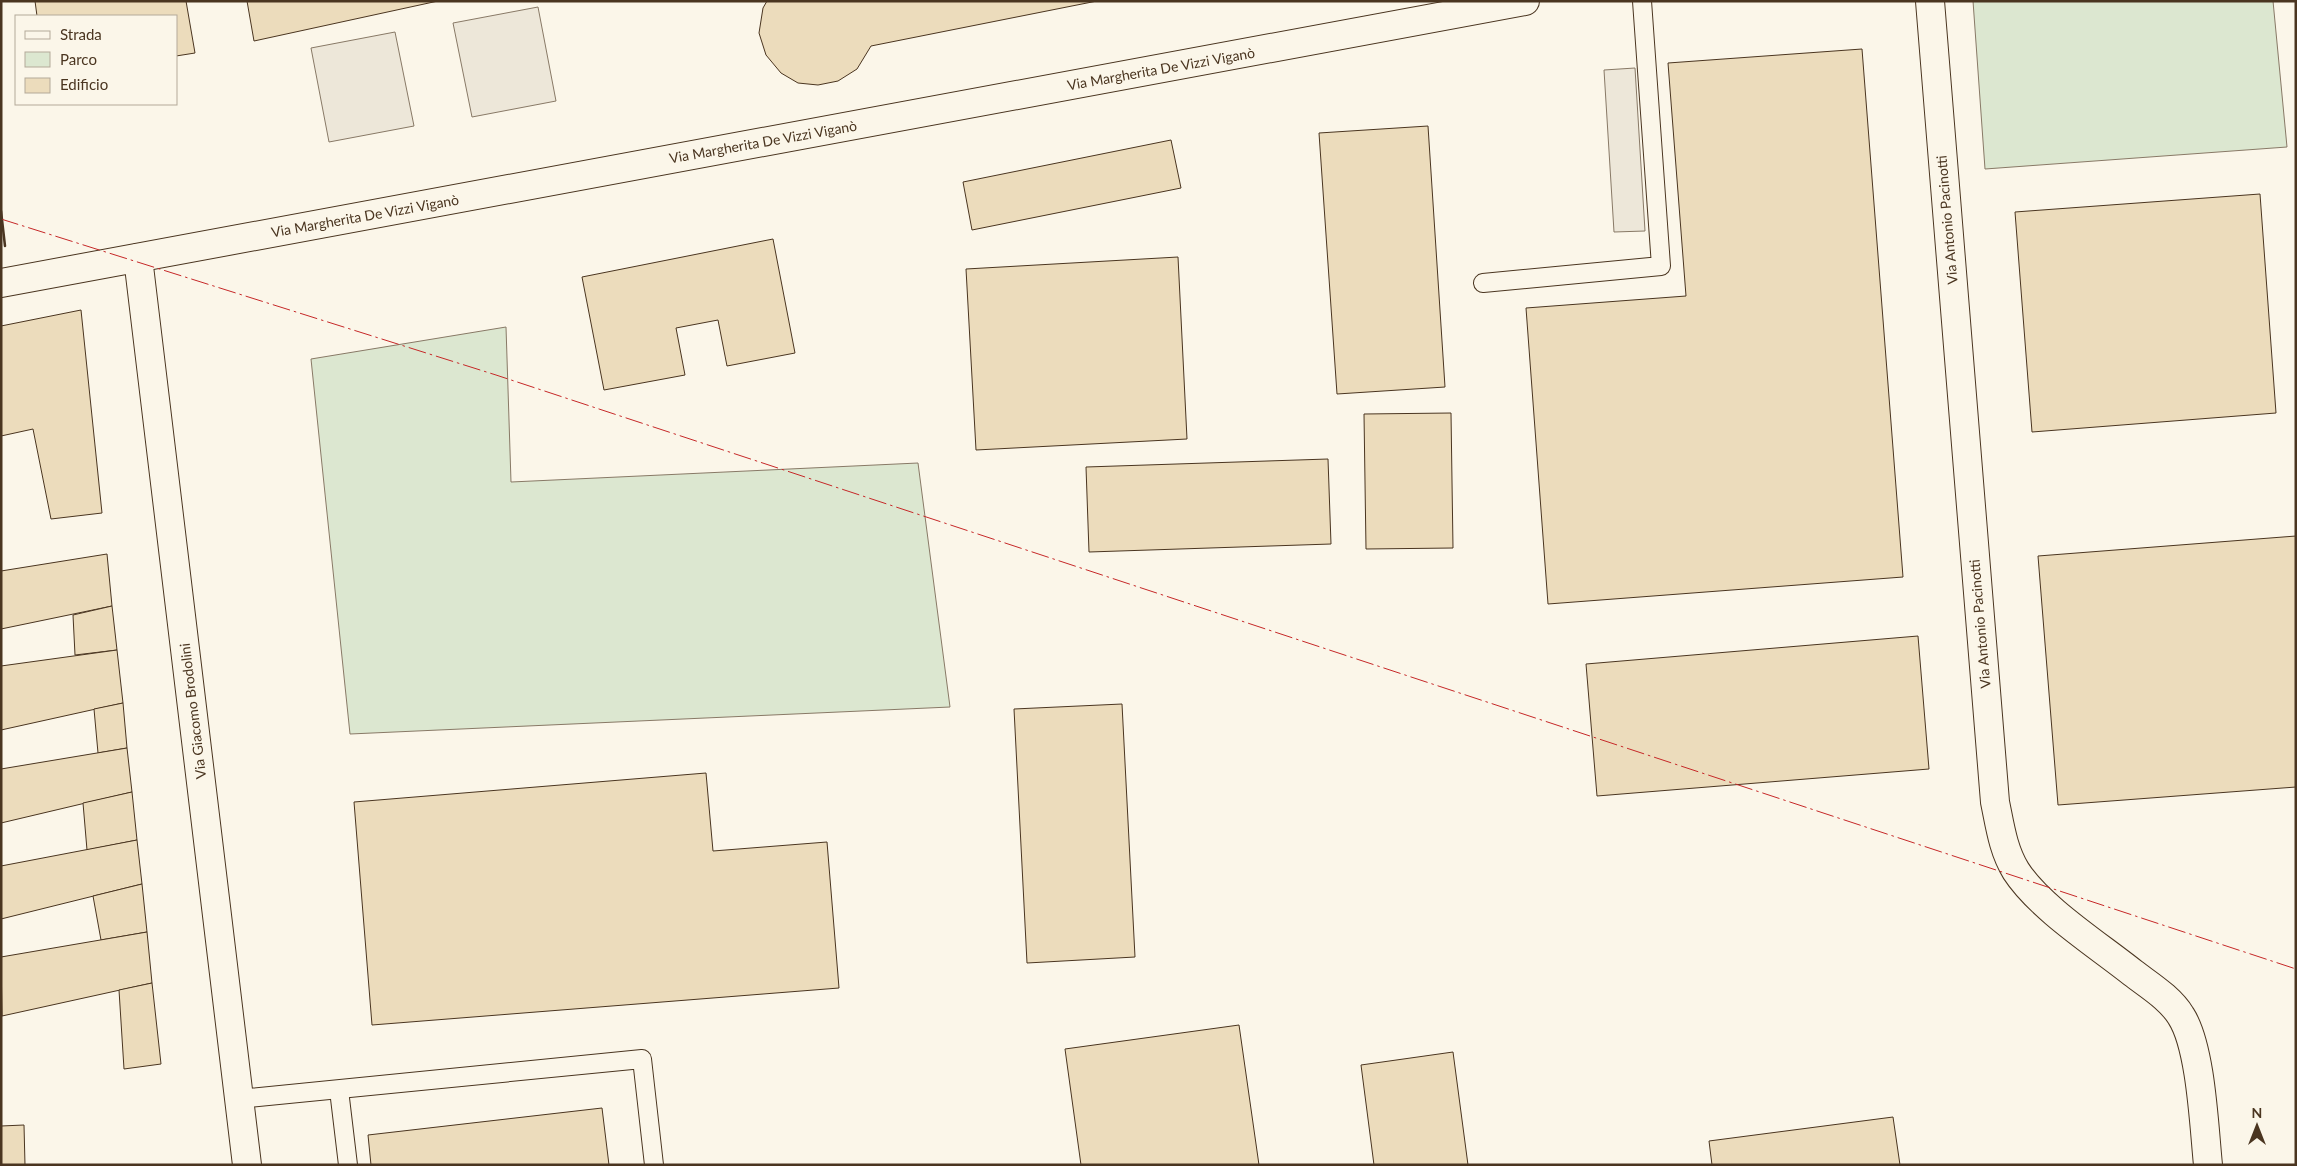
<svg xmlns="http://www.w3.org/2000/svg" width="2297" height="1166" viewBox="0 0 2297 1166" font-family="Lato,sans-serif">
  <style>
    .green { fill: #dce7d0; stroke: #887966 }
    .parking { fill: #ede7d9; stroke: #887966 }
    .building { fill: #ecdcbc; stroke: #4a3520 }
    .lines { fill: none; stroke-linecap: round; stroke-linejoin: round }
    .lane-casing { stroke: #4a3520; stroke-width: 20 }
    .street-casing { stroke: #4a3520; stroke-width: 30 }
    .lane { stroke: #fbf6e9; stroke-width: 18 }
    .street { stroke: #fbf6e9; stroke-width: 28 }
    .wall { stroke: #4a3520; stroke-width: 2.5 }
    .power { stroke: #c62828; stroke-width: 1; stroke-dasharray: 18 4 2.5 4; stroke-linecap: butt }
    .labels { text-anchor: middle; stroke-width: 4; stroke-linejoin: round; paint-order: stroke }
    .street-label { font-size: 14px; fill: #4a3520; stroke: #fbf6e9 }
  </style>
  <rect width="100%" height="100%" fill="#fbf6e9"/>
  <g class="green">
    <polygon points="1973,1 2273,1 2287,147 1985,169"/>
    <polygon points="506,327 511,482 918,463 950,707 350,734 311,359"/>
  </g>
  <g class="parking">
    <polygon points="538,7 556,101 472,117 453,23"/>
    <polygon points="395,32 414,126 329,142 311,48"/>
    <polygon points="1635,68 1645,231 1614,232 1604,70"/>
  </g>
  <g class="building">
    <polygon points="35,1 186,1 195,53 176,56 176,16 37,16"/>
    <polygon points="247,1 438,1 254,41"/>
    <polygon points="767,1 1097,1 871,46 857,69 838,81 818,85 798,83 781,73 766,55 759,33 763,8"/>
    <polygon points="1862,49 1903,577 1548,604 1526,308 1686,296 1668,63"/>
    <polygon points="1428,126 1445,387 1337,394 1319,133"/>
    <polygon points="1171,140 1181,188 972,230 963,182"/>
    <polygon points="2260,194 2276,413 2032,432 2015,212"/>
    <polygon points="773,239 795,353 727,366 718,320 676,328 685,375 604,390 582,277"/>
    <polygon points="1178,257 1187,439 976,450 966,269"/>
    <polygon points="81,310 102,513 51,519 33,429 1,436 1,326"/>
    <polygon points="1451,413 1453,548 1366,549 1364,414"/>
    <polygon points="1328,459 1331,544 1089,552 1086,467"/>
    <polygon points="2296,536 2296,787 2058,805 2038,556"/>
    <polygon points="107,554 112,606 1,629 1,571"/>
    <polygon points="112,606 117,650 75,655 73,615"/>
    <polygon points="1918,636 1929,769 1597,796 1586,664"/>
    <polygon points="117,650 123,703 1,730 1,666"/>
    <polygon points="123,703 127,748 98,753 94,709"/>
    <polygon points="1122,704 1135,957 1027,963 1014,709"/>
    <polygon points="127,748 132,792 1,823 1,769"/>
    <polygon points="706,773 713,851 827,842 839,988 372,1025 354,802"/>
    <polygon points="132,792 137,840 87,850 83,803"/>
    <polygon points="137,840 142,884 1,919 1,866"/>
    <polygon points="142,884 147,932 101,940 93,896"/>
    <polygon points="147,932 152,983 2,1016 1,957"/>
    <polygon points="152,983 161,1064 124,1069 119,990"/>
    <polygon points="1239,1025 1259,1165 1081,1165 1065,1049"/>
    <polygon points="1453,1052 1468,1165 1374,1165 1361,1065"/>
    <polygon points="602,1108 609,1165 371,1165 368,1135"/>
    <polygon points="1893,1117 1900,1165 1712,1165 1709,1141"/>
    <polygon points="24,1125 25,1165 1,1165 1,1126"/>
  </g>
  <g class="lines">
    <defs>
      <g id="lane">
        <polyline points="1483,283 1661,266 1642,1"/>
        <polyline points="339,1090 348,1165"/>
        <polyline points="239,1099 642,1059 654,1165"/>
      </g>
      <g id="street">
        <path d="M1930 1 1995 802C2000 826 2003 850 2016 871 2040 908 2098 945 2133 973 2150 986 2170 998 2181 1016 2201 1047 2204 1126 2208 1165"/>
        <polyline points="138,258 247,1165"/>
        <polyline points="1,283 1525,1"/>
      </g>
    </defs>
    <use href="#lane" class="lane-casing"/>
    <use href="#street" class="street-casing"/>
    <use href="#lane" class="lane"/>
    <use href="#street" class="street"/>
    <polyline class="wall" points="1,211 5,246"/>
    <polyline class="power" points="1,219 496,375 2296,969"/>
  </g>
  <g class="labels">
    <g class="street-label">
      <text transform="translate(1161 69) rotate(-10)" y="5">Via Margherita De Vizzi Viganò</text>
      <text transform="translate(763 142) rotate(-10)" y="5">Via Margherita De Vizzi Viganò</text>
      <text transform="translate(365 216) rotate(-10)" y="5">Via Margherita De Vizzi Viganò</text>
      <text transform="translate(1947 220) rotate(-95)" y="5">Via Antonio Pacinotti</text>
      <text transform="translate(1980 624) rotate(-95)" y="5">Via Antonio Pacinotti</text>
      <text transform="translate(193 711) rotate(-97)" y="5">Via Giacomo Brodolini</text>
    </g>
  </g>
  <rect width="2297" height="1166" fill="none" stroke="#4a3520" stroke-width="5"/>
  <rect x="15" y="15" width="162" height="90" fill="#fbf6e9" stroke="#b4a999"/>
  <rect x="25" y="31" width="25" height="8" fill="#fbf6e9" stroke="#b4a999"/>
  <text x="60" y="40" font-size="15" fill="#4a3520">Strada</text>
  <rect x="25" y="52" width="25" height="15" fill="#dce7d0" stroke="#b4a999"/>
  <text x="60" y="65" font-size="15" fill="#4a3520">Parco</text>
  <rect x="25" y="78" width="25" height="15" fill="#ecdcbc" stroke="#b4a999"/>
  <text x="60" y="90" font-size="15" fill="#4a3520">Edificio</text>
  <g transform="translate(2257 1126)" stroke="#fbf6e9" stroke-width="4" paint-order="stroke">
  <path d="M0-4L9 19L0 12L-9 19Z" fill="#4a3520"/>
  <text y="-8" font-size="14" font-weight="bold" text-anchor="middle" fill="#4a3520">N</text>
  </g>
</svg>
